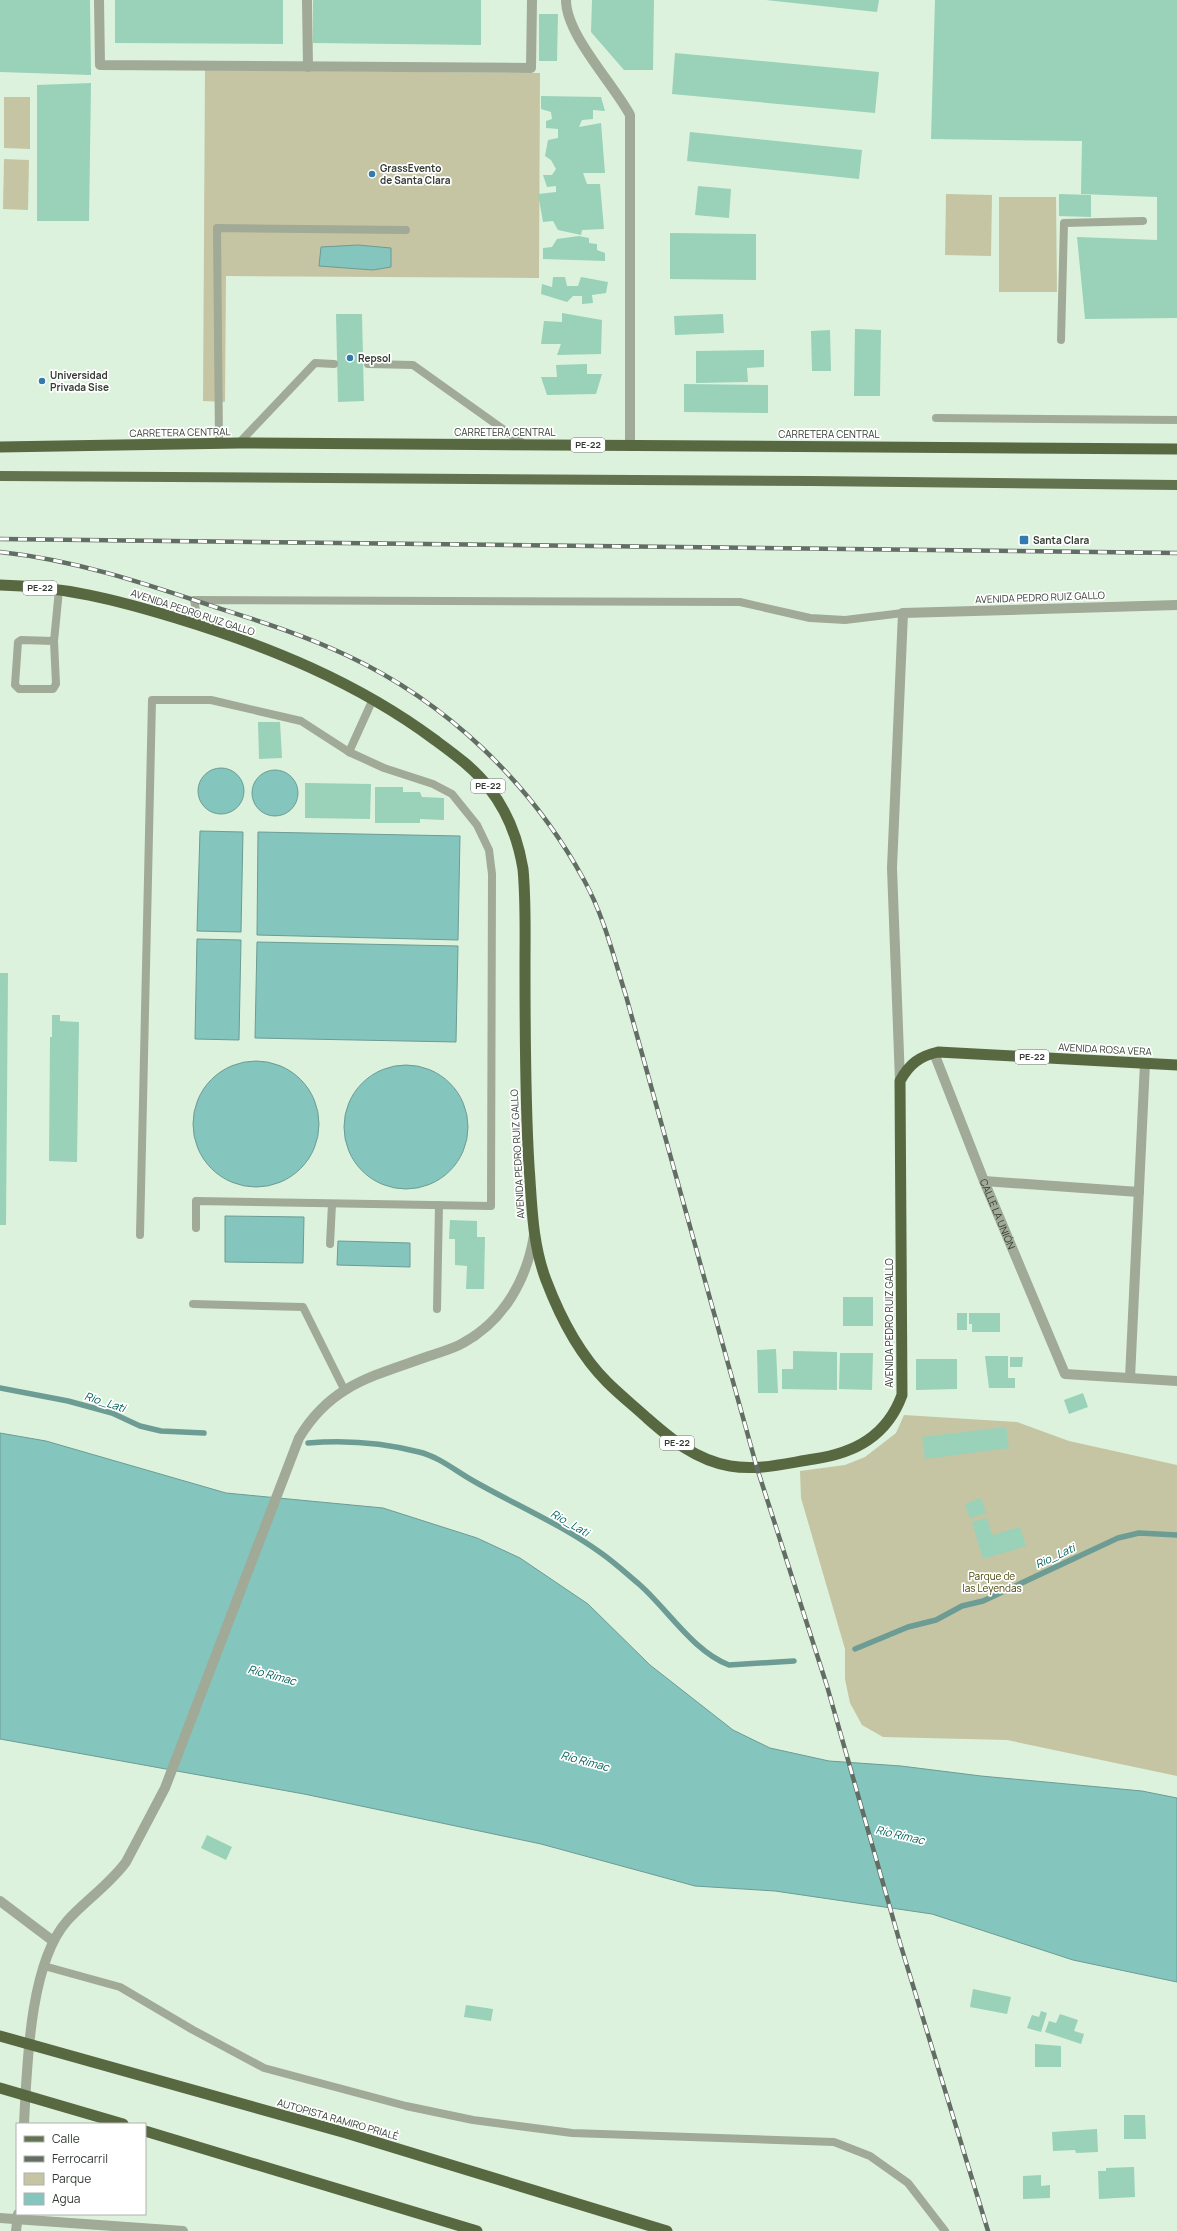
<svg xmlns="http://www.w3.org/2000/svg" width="1177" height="2231" viewBox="0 0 1177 2231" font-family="Manrope,sans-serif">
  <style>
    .green { fill: #c5c5a3 }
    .water { fill: #84c5bd; stroke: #6c9c94 }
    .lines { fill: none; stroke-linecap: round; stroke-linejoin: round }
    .stream { stroke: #6c9c94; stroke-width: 5.5 }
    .building { fill: #99d1b9 }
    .service { stroke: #a0aa96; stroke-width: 8 }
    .minor { stroke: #a0aa96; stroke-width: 10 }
    .tertiary { stroke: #a0aa96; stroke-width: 10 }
    .primary { stroke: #63734f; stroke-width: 10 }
    .trunk { stroke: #586942; stroke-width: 11 }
    .rail-casing { stroke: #626e63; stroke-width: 4.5 }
    .rail { stroke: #fff; stroke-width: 3; stroke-dasharray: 9; stroke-linecap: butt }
    .poi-dot { fill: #337aae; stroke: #fff; stroke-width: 1.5 }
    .labels { text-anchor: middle; stroke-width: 3.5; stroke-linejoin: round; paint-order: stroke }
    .shield { fill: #fff; stroke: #717671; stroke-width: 1 }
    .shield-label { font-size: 9px; font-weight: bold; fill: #343c34 }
    .poi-label { font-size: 10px; font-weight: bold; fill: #343c34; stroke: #fff; text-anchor: start }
    .street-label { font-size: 10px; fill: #343c34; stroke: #fff }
    .park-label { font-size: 10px; fill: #464507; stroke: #fff }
    .water-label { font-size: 11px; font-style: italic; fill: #02625a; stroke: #fff }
  </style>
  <rect width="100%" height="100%" fill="#dcf2dd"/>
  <g class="green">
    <polygon points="205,70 540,73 539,278 226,276 225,402 203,401"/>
    <polygon points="4,97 30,97 30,149 4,148"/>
    <polygon points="4,159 29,160 28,210 3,209"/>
    <polygon points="946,194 992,195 991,256 945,255"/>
    <polygon points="999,197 1056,197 1057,292 999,292"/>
    <polygon points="904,1415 1017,1422 1069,1441 1177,1465 1177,1776 1007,1740 883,1737 862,1725 850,1703 845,1679 845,1649 801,1498 800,1471 845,1465 865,1457 896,1433"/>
  </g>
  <g class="water">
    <polygon points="358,245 391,248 391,267 373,270 319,266 321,247"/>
    <circle cx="221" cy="791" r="23"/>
    <circle cx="275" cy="793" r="23"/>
    <polygon points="200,831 243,832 241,932 197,931"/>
    <polygon points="258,832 460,836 458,940 257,935"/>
    <polygon points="197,939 241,940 239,1040 195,1039"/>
    <polygon points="257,942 458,946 456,1042 255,1038"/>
    <circle cx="256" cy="1124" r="63"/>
    <circle cx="406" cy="1127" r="62"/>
    <polygon points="225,1216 304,1217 303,1263 225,1262"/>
    <polygon points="338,1241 410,1243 410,1267 337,1265"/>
    <polygon points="0,1433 46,1441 226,1493 383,1508 477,1538 520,1558 588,1604 650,1665 733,1730 770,1748 829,1761 901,1766 981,1776 1142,1791 1177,1798 1177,1982 1073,1960 932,1914 775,1891 695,1886 541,1844 304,1794 0,1739"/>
  </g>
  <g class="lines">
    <g class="stream">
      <polyline points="0,1388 68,1401 112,1413 140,1426 161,1431 204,1433"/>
      <path d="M308 1443C344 1440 384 1443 419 1452 440 1457 458 1473 477 1483 518 1506 562 1525 601 1553 614 1562 627 1574 640 1585 668 1610 694 1652 729 1665L794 1661"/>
      <polyline points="855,1649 908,1627 936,1620 962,1606 983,1601 1118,1538 1139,1533 1177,1535"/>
    </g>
  </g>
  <g class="building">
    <polygon points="0,0 90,0 91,75 0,72"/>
    <polygon points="115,0 283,0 283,44 115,43"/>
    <polygon points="313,0 481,0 481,45 313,43"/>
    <polygon points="592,0 654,0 653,70 624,70 591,32"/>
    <polygon points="766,0 879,0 877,12"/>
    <polygon points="935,0 1177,0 1177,318 1085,319 1077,237 1157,240 1157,197 1081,194 1082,141 931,139"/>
    <polygon points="539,14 558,14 557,61 539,61"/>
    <polygon points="675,53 879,72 875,113 672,94"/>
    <polygon points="91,83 89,221 37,221 37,85"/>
    <polygon points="541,96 601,97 605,111 593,110 593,119 582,120 579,127 601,123 605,173 583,173 587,184 600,184 604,229 582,230 581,235 558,230 553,221 543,222 538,194 556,192 556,186 547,187 543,175 552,175 556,169 551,160 545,156 548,140 558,138 558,129 546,128 546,121 552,119 551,112 541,109"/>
    <polygon points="690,132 862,150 859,179 687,161"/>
    <polygon points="698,186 731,189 729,218 695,215"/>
    <polygon points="1059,194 1091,195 1091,217 1059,216"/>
    <polygon points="670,233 756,234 756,280 670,279"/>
    <polygon points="579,236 589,238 589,243 597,244 597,250 605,253 605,261 543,259 543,248 552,247 557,239"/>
    <polygon points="553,277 565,277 567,286 578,286 581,277 608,282 606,293 592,295 593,303 582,304 582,296 573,296 567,302 541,294 542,284 552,287"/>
    <polygon points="562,313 602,320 601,354 557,355 561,344 541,344 544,321 562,322"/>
    <polygon points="336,314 362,314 364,401 338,402"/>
    <polygon points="723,314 724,333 675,335 674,316"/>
    <polygon points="855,329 881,330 880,396 854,396"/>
    <polygon points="830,330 831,371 812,371 811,331"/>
    <polygon points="764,350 764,367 747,368 748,382 696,383 696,351"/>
    <polygon points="587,364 587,374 602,374 596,394 547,395 541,377 557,377 556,365"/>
    <polygon points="684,384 768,385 768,413 684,412"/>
    <polygon points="258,722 280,722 282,758 259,759"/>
    <polygon points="305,783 371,784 370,819 305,818"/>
    <polygon points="375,787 403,787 403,792 420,792 422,797 444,798 444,820 420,819 420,823 375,823"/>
    <polygon points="0,973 8,973 6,1225 0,1225"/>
    <polygon points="52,1015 60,1015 60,1021 79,1022 77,1162 49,1161 50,1037 52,1037"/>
    <polygon points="450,1220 477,1221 477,1237 485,1237 484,1289 466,1289 467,1266 455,1265 455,1239 449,1239"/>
    <rect x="843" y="1297" width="30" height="29"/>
    <rect x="957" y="1313" width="10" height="17"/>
    <polygon points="969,1313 1000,1313 1000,1332 972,1332 972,1324 969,1324"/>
    <polygon points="776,1349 778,1393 758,1393 757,1350"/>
    <polygon points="793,1351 837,1352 837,1390 782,1389 782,1369 793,1369"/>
    <polygon points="840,1353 873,1353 872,1390 839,1389"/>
    <polygon points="985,1356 1008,1356 1008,1378 1015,1378 1015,1388 989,1388"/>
    <polygon points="1010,1357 1023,1357 1022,1367 1010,1367"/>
    <polygon points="916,1359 957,1359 957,1389 916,1390"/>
    <polygon points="1083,1393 1088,1407 1069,1414 1064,1400"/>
    <polygon points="1006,1427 1009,1448 925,1459 922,1437"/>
    <polygon points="981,1498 986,1513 970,1518 965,1504"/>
    <polygon points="987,1518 992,1535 1020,1527 1026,1546 983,1559 972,1522"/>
    <polygon points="207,1835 232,1847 226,1860 201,1848"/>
    <polygon points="973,1989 1011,1997 1007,2014 970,2007"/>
    <polygon points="466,2005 493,2009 491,2021 464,2017"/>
    <polygon points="1041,2011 1047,2013 1041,2032 1027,2028 1032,2015 1039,2017"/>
    <polygon points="1060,2014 1078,2020 1074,2031 1084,2034 1081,2044 1045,2032 1049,2021 1056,2023"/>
    <polygon points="1035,2044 1061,2046 1061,2067 1035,2067"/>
    <polygon points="1124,2115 1145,2115 1146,2139 1124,2139"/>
    <polygon points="1097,2129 1098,2152 1076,2153 1075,2150 1053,2151 1052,2132"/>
    <polygon points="1134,2167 1135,2197 1099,2199 1098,2171 1106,2171 1106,2168"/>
    <polygon points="1041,2175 1041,2186 1050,2185 1050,2198 1023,2199 1023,2176"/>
  </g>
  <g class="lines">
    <g class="service">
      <polyline points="1061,340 1064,223 1143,221"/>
      <polyline points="368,364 413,365 524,444"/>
      <polyline points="936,418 1177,420"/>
      <polyline points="219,443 217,228 406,230"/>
      <polyline points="239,443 315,363 334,364"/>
      <polyline points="199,625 194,600 740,602 810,618 845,620 903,613"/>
      <polyline points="54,641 21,640 18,642 15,685 19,689 53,689 56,684 54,641 59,590"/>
      <polyline points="349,752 373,699"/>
      <polyline points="140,1235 152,700 211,700 301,721 349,752 384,768 433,784 452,794 477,825 489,850 492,874 491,1206 196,1201 196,1228"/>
      <polyline points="330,1244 332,1204"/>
      <polyline points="193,1304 303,1307 344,1389"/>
      <polyline points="437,1309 439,1205"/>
      <polyline points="44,1966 120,1987 193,2030 264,2068 406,2106 473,2120 572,2133 834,2142 870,2156 908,2183 945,2231"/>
    </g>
    <g class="minor">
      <polyline points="99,0 100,65 531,68 532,0"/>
      <polyline points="307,0 308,67"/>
      <path d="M566 0C566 35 613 83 630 115V445"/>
      <path id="s1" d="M934 1053 984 1181 1065 1374 1177 1381"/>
      <polyline points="900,1081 892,868 903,613 1177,605"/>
      <polyline points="984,1181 1139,1192"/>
      <polyline points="1130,1378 1145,1063"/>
      <polyline points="0,1901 53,1941"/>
      <polyline points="0,2218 183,2231"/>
    </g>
    <g class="tertiary">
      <path d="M24 2124C27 2068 29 1964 67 1921 86 1900 109 1885 126 1862L165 1788 299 1438C331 1384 374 1376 429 1356 440 1352 453 1349 463 1343 504 1321 527 1279 534 1235"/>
      <polyline points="16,2231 18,2214"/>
    </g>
    <polyline class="primary" points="0,476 811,481 1177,485"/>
    <g class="trunk">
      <polyline points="0,447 239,443 1177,449"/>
      <path d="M0 585C62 586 117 600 176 618 268 646 357 682 435 740 454 754 475 769 489 788 508 812 518 839 523 869 526 901 525 934 525 966 525 1033 525 1100 529 1166 532 1205 532 1243 546 1280 560 1317 579 1354 607 1382 620 1395 634 1406 647 1418 672 1440 696 1460 730 1466 758 1471 787 1463 814 1459 855 1453 887 1436 902 1395L900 1081C909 1064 920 1056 938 1052L1177 1065"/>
      <polyline points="0,2036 346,2133 667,2231"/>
      <polyline points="0,2088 123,2124"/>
      <polyline points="145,2131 477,2231"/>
    </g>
    <defs>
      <g id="rail">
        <polyline points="0,539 1177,553"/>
        <path d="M0 552C75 560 143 583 215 607 259 621 304 635 346 655 447 702 531 783 584 880 604 916 614 958 626 996L757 1468 827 1686 900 1943 988 2231"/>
      </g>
    </defs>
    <use href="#rail" class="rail-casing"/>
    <use href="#rail" class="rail"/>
  </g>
  <g class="poi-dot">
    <circle cx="372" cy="174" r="4"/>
    <circle cx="350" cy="358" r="4"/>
    <circle cx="42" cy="381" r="4"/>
    <rect x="1019" y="535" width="10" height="10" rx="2"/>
  </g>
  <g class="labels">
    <g class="shield">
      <rect x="571" y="438" width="34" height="14" rx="3"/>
      <rect x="23" y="581" width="34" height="14" rx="3"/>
      <rect x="471" y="779" width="34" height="14" rx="3"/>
      <rect x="1015" y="1050" width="34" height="14" rx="3"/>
      <rect x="660" y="1436" width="34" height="14" rx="3"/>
    </g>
    <g class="shield-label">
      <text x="588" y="448">PE-22</text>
      <text x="40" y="591">PE-22</text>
      <text x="488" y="789">PE-22</text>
      <text x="1032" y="1060">PE-22</text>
      <text x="677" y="1446">PE-22</text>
    </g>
    <g class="poi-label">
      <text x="380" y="172">GrassEvento<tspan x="380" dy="12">de Santa Clara</tspan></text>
      <text x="358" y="362">Repsol</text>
      <text x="50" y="379">Universidad<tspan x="50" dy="12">Privada Sise</tspan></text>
      <text x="1033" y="544">Santa Clara</text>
    </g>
    <g class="street-label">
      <text transform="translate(180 432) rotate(-1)" y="4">CARRETERA CENTRAL</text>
      <text x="505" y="436">CARRETERA CENTRAL</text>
      <text x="829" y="438">CARRETERA CENTRAL</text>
      <text transform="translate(1040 597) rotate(-2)" y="4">AVENIDA PEDRO RUIZ GALLO</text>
      <text transform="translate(193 612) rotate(18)" y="4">AVENIDA PEDRO RUIZ GALLO</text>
      <text transform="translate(1105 1049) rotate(3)" y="4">AVENIDA ROSA VERA</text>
      <text transform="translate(517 1154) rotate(-93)" y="4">AVENIDA PEDRO RUIZ GALLO</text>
      <text dy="4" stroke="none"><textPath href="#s1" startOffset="173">CALLE LA UNIÓN</textPath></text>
      <text transform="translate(889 1323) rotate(-90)" y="4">AVENIDA PEDRO RUIZ GALLO</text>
      <text transform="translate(338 2119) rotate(16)" y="4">AUTOPISTA RAMIRO PRIALÉ</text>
    </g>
    <g class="park-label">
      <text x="992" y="1580">Parque de<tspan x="992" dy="12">las Leyendas</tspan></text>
    </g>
    <g class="water-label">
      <text transform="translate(105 1402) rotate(18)" y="4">Rio_Lati</text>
      <text transform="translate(570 1523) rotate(30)" y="4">Rio_Lati</text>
      <text transform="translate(1055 1556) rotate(-25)" y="4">Rio_Lati</text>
      <text transform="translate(272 1675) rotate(15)" y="4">Río Rímac</text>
      <text transform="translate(585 1761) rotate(15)" y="4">Río Rímac</text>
      <text transform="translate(900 1835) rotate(13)" y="4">Río Rímac</text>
    </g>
  </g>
  <rect x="16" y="2123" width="130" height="92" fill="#ffffff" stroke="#aeb1ae"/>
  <rect x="24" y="2136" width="20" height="6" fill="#63734f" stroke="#aeb1ae"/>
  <text x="52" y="2143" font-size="12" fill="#343c34">Calle</text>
  <rect x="24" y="2156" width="20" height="6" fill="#626e63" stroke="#aeb1ae"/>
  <text x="52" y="2163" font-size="12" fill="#343c34">Ferrocarril</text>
  <rect x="24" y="2173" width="20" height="12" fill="#c5c5a3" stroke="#aeb1ae"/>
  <text x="52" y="2183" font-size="12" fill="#343c34">Parque</text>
  <rect x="24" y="2193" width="20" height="12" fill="#84c5bd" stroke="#aeb1ae"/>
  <text x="52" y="2203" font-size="12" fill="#343c34">Agua</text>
</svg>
